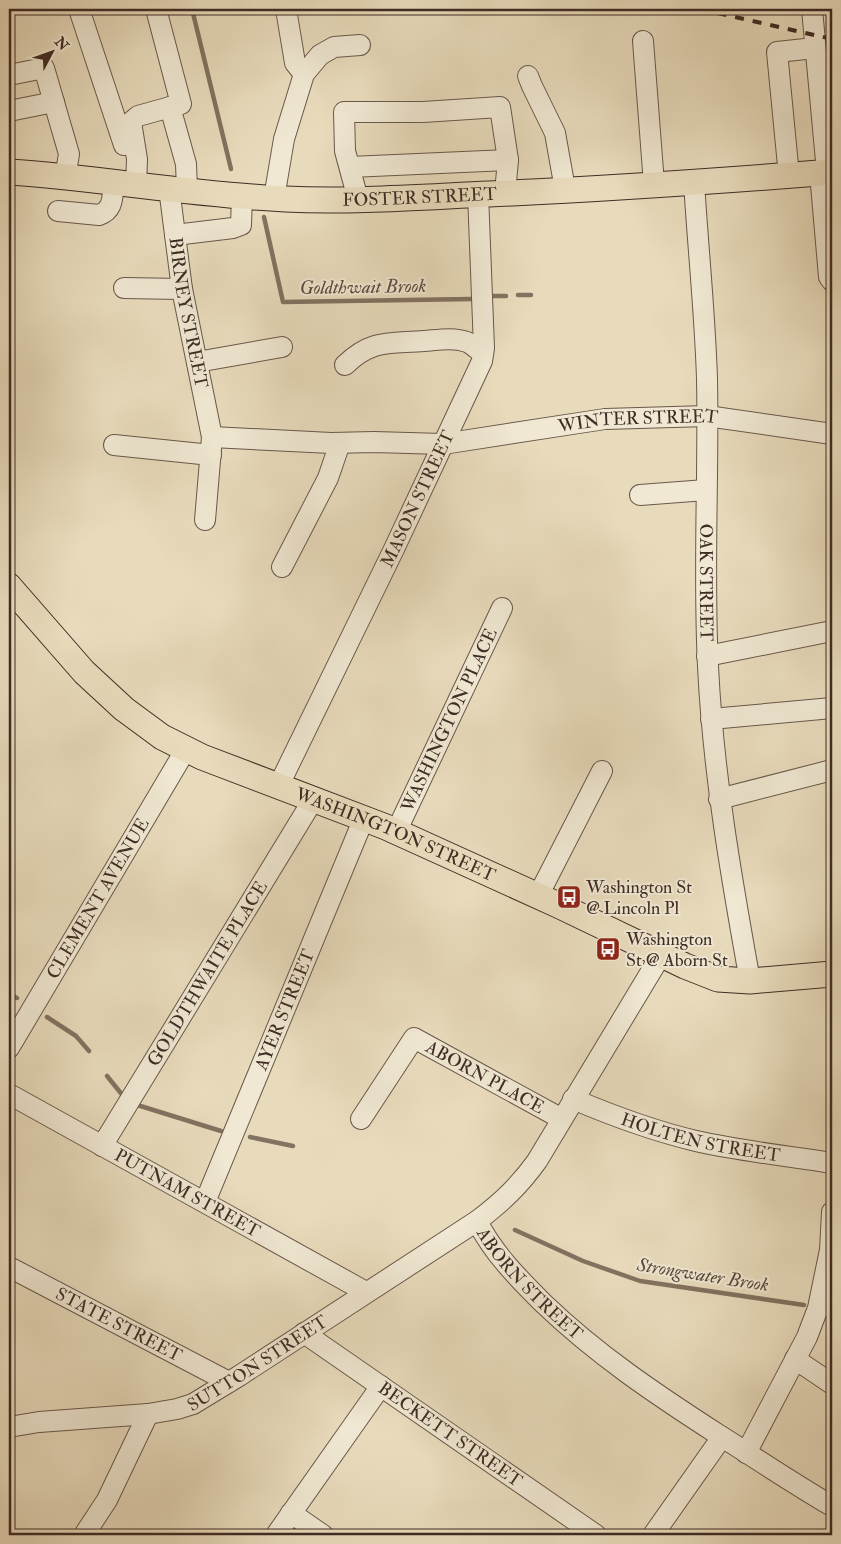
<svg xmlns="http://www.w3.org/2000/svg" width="841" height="1544" viewBox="0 0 841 1544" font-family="'IM FELL Double Pica',serif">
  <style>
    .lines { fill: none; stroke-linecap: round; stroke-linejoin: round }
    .stream { stroke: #827260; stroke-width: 4.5 }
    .minor-casing { stroke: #69584a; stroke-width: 22 }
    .major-casing { stroke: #3f2c24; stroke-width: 27 }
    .minor { stroke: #f0e8d3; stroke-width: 20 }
    .major { stroke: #e8dbbc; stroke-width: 25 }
    .rail { stroke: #3f2c24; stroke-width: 4; stroke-dasharray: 9 9; stroke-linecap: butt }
    .labels { text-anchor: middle; stroke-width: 4; stroke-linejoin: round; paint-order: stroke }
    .street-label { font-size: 18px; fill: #3f2c24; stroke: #f0e8d3 }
    .poi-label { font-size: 18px; fill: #3f2c24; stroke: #f0e8d3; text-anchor: start }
    .water-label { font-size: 19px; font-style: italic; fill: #5b493d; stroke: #f0e8d3 }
  </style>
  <rect width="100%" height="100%" fill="#e8dbbc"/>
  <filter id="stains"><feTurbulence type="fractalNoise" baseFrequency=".004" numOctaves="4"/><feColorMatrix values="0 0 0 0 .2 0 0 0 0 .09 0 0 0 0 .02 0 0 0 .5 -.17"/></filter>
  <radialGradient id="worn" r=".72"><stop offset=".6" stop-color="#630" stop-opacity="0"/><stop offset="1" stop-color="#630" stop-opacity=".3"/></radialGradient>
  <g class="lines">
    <g class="stream">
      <polyline points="192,9 231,169"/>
      <polyline points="264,217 283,302 471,299"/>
      <polyline points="518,295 531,295"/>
      <polyline points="492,296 506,296"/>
      <polyline points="9,994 17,998"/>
      <polyline points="47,1017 76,1036 89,1051"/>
      <polyline points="107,1076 124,1097"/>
      <polyline points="134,1104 221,1131"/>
      <polyline points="250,1137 293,1146"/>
      <polyline points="515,1230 583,1261 640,1281 804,1305"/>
    </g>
    <defs>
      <g id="minor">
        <polyline points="79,9 124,145"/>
        <polyline points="286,9 295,63 304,74"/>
        <polyline points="812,9 827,172"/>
        <polyline points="643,41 654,184"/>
        <polyline points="9,75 44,68 69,154 65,178"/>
        <polyline points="528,76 532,86 555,133 565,189"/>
        <polyline points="170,107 186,164 187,190"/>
        <polyline points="9,111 54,102"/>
        <polyline points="350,167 508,160"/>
        <polyline points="820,173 829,277 832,281"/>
        <polyline points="789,176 777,52 815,48"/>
        <path id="s1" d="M694 182C698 248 705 314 707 379 709 475 703 570 708 666 713 772 731 876 750 981"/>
        <polyline points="136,186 137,159 131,122 138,116 181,104 156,9"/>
        <path id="s2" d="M169 188 182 289 212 437 205 520"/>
        <polyline points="274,198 284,139 304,74 320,55 334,47 360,45"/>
        <polyline points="358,199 345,151 344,112 423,112 500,107 508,160 505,193"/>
        <path d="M58 211 99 215C114 210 112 197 114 183"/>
        <polyline points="175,235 233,228 241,225 242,196"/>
        <polyline points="124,288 182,289"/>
        <polyline points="197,362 282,347"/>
        <path d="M345 365C372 339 389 344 424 341 438 340 453 337 467 342 472 344 478 350 483 353"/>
        <path id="s3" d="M212 437 331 443 374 442 443 444 605 419 707 416 832 434"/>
        <polyline points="114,445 211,455"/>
        <polyline points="640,495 706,490"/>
        <polyline points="282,567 328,478 340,443"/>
        <polyline points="707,656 832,631"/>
        <polyline points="711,719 832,708"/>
        <path id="s4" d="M278 787 394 549 482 361 484 348 478 194"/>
        <polyline points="719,799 832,770"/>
        <path id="s5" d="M396 832 502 608"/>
        <polyline points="538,896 602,771"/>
        <path id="s6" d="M661 955 537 1161C519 1186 502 1202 477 1221 493 1253 518 1278 543 1303 597 1355 657 1395 719 1435 757 1459 794 1484 832 1506"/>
        <path id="s7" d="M9 1048 186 749"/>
        <path id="s8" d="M9 1094 366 1292"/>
        <path id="s9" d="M573 1099C613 1116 654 1131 696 1141 741 1151 787 1156 832 1163"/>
        <path id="s10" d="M361 1119 414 1038 562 1119"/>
        <path id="s11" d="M102 1146 313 800"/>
        <path id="s12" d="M205 1202 364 818"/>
        <path id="s13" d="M9 1267 229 1382"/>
        <path id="s14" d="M304 1333 596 1535"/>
        <polyline points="795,1359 832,1384"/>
        <path id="s15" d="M9 1427 39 1422 148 1414 177 1409 193 1404 239 1376 477 1221"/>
        <polyline points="746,1453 807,1337 818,1308 830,1250 832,1212"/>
        <polyline points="291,1513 323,1535"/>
        <polyline points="84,1535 107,1500 148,1414"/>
        <polyline points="276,1535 381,1386"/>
        <polyline points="653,1535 722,1437"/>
      </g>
      <g id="major">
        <path id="s16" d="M9 172C101 178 193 195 285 199 353 202 421 197 489 194 603 189 718 181 832 172"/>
        <path id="s17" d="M9 586 84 672 124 709 162 737 202 757 386 827 558 905 685 966 718 979 750 981 832 974"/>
      </g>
    </defs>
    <use href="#minor" class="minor-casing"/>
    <use href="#major" class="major-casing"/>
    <use href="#minor" class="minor"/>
    <use href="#major" class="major"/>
    <polyline class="rail" points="700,9 832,39"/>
  </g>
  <defs>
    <symbol id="bus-square" viewBox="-11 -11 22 22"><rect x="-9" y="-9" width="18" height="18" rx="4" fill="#8f2418" stroke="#f0e8d3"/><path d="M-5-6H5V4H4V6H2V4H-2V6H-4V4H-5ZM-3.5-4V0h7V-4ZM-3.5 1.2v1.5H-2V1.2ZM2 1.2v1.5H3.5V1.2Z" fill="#fff"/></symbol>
  </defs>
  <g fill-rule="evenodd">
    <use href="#bus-square" x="555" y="883" width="28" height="28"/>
    <use href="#bus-square" x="594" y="935" width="28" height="28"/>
  </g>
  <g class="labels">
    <g class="street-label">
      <text dy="6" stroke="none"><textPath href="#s16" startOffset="412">FOSTER STREET</textPath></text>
      <text dy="6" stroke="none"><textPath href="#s2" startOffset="126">BIRNEY STREET</textPath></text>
      <text dy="6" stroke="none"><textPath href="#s3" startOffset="428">WINTER STREET</textPath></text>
      <text dy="6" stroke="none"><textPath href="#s4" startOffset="320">MASON STREET</textPath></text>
      <text dy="6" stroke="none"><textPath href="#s1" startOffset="401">OAK STREET</textPath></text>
      <text dy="6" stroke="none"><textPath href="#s5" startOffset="124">WASHINGTON PLACE</textPath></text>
      <text dy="6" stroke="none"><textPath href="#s17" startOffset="469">WASHINGTON STREET</textPath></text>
      <text dy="6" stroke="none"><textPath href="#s7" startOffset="174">CLEMENT AVENUE</textPath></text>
      <text dy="6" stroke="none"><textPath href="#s11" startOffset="202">GOLDTHWAITE PLACE</textPath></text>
      <text dy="6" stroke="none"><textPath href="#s12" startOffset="208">AYER STREET</textPath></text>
      <text dy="6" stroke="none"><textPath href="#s10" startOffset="178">ABORN PLACE</textPath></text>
      <text dy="6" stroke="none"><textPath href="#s9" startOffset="134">HOLTEN STREET</textPath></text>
      <text dy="6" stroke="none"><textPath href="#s8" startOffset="204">PUTNAM STREET</textPath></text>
      <text dy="6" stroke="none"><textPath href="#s6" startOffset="408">ABORN STREET</textPath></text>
      <text dy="6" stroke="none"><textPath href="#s13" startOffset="124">STATE STREET</textPath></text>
      <text dy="6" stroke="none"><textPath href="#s15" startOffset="262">SUTTON STREET</textPath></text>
      <text dy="6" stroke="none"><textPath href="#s14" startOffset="178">BECKETT STREET</textPath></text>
    </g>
    <g class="poi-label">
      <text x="586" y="893">Washington St<tspan x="586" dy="21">@ Lincoln Pl</tspan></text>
      <text x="626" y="945">Washington<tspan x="626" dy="21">St @ Aborn St</tspan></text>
    </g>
    <g class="water-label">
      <text transform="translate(363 286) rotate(-1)" y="7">Goldthwait Brook</text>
      <text transform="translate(703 1274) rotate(9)" y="7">Strongwater Brook</text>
    </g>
  </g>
  <rect width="841" height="1544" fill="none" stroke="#e8dbbc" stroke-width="30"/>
  <rect x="10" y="10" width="821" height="1524" fill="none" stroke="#3f2c24" stroke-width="2.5"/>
  <rect x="15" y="15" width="811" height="1514" fill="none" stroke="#3f2c24"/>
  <g transform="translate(52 52) rotate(49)" stroke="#f0e8d3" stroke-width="4" paint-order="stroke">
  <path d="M0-4L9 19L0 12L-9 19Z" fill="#3f2c24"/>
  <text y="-8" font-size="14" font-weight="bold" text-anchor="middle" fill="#3f2c24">N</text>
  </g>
  <rect width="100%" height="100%" filter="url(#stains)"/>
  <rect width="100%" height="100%" fill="url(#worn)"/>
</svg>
